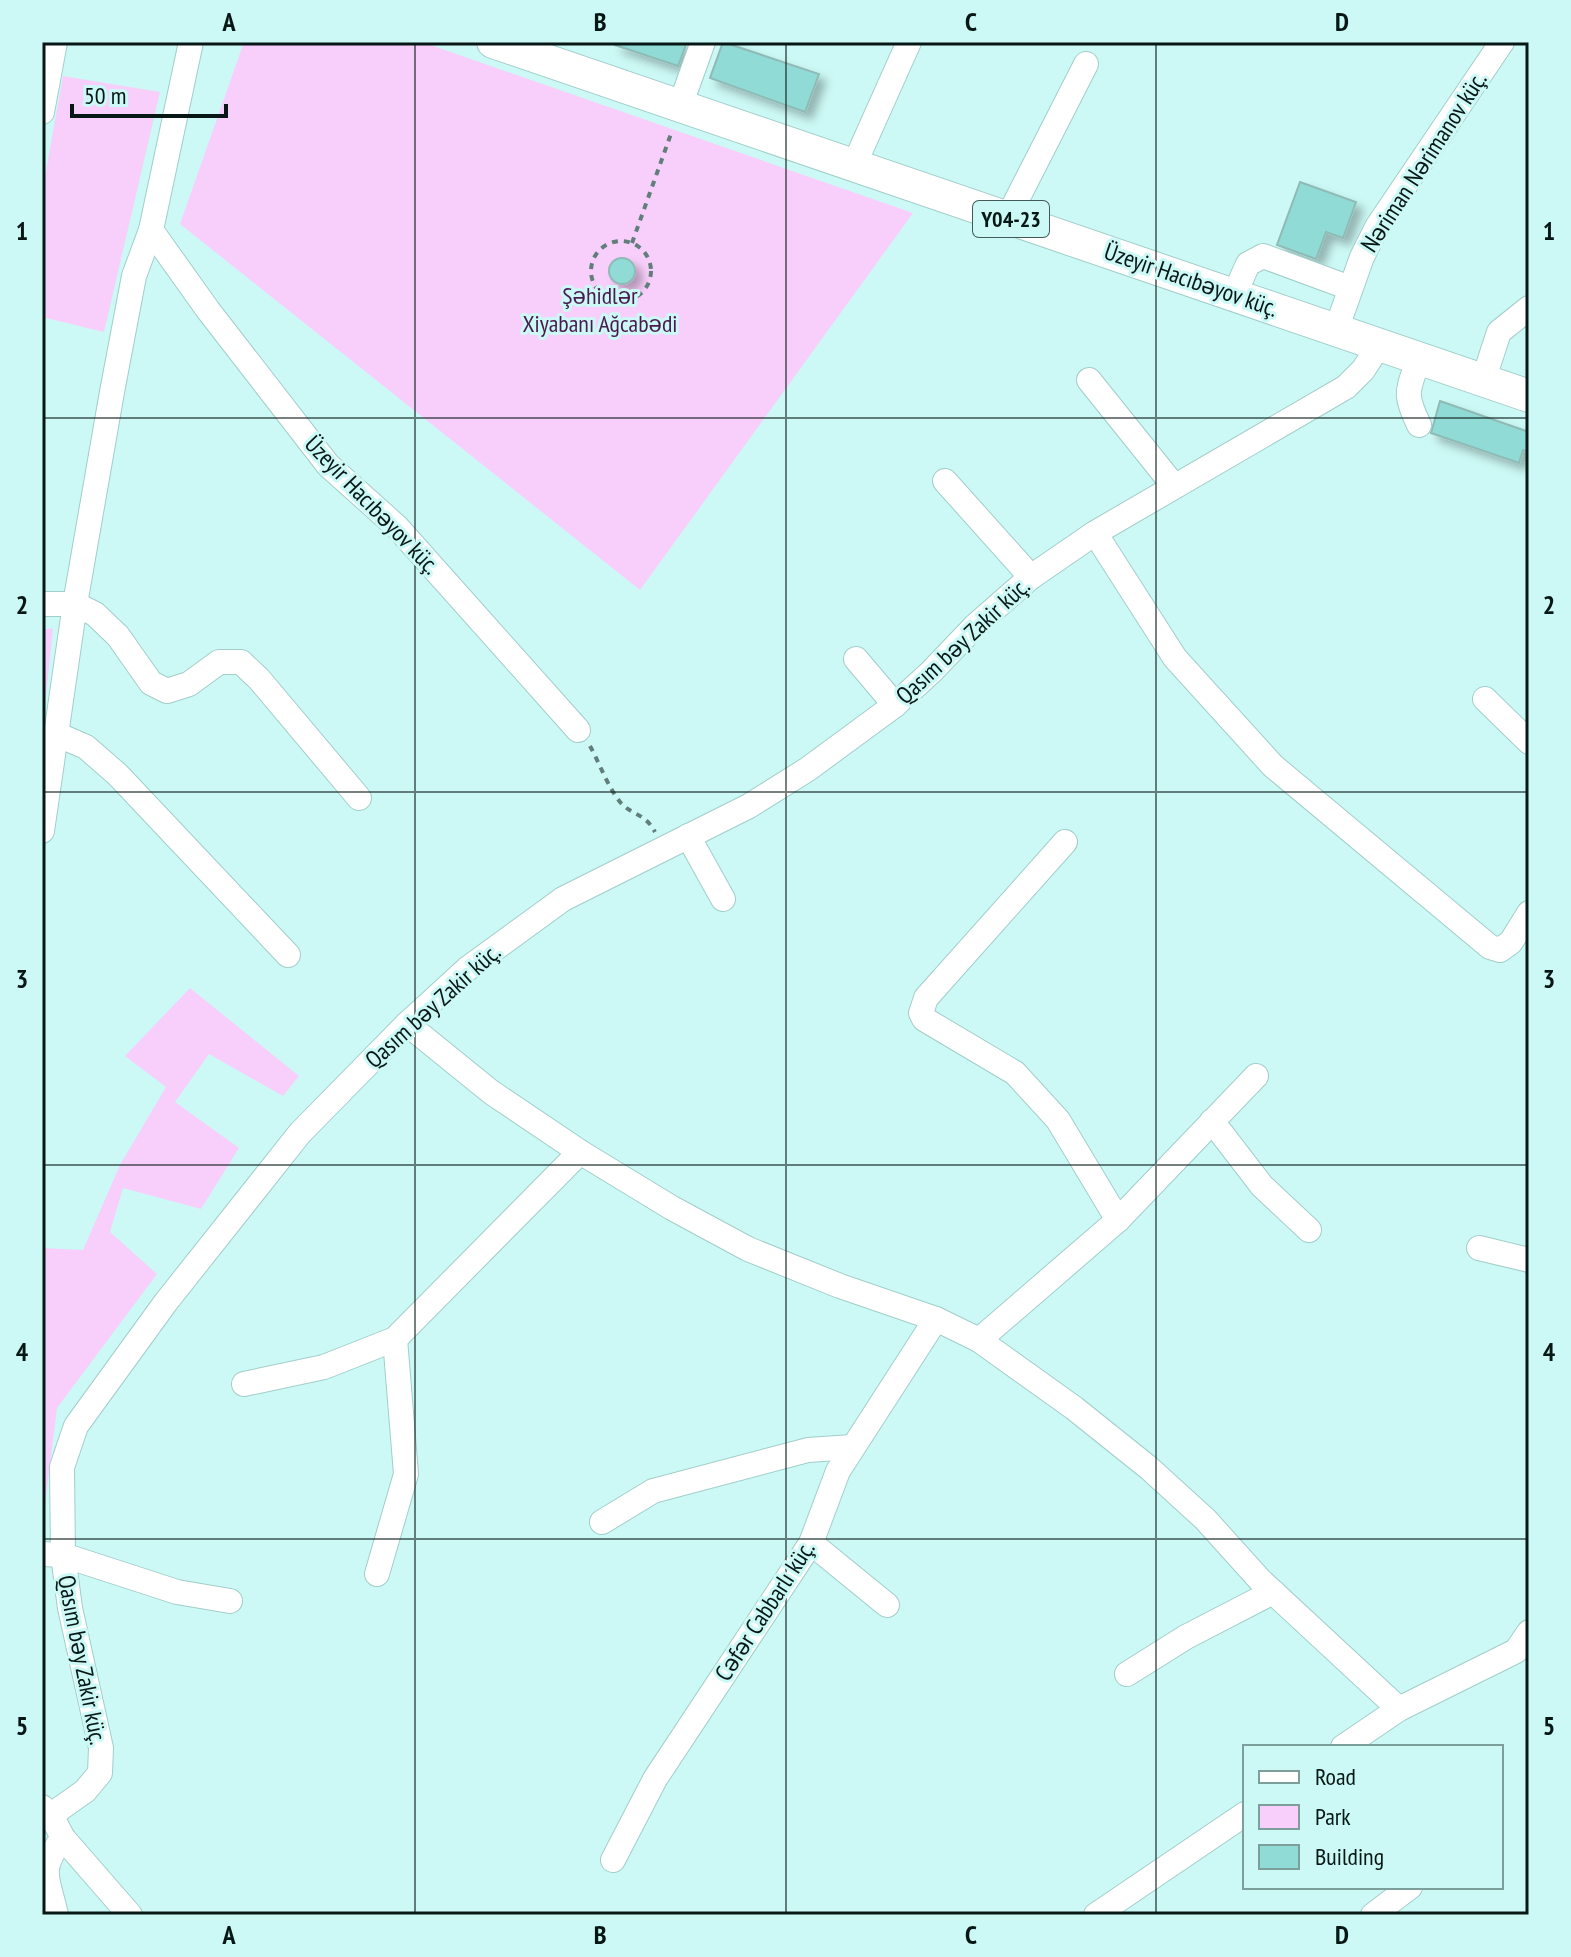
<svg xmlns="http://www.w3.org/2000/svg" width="1571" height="1957" viewBox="0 0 1571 1957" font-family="'PT Sans Narrow',sans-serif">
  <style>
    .green { fill: #f8cffb }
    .building { fill: #90dbd5; stroke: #8fbab6; stroke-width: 2; filter: url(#shadow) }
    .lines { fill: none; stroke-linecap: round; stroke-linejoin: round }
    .minor-casing { stroke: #a2ceca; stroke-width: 26 }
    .major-casing { stroke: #a2ceca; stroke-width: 34 }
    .path { stroke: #617e7b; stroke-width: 4; stroke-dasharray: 6 6; stroke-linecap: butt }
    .minor { stroke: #fff; stroke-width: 24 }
    .major { stroke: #fff; stroke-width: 32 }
    .grid { fill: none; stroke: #071716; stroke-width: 2; stroke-opacity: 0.55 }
    .labels { text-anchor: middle; stroke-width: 6; stroke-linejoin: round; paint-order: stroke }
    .shield { fill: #ccf9f5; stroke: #425b59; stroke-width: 2 }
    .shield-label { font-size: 22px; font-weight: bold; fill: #071716 }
    .street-label { font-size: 24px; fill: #071716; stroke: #ccf9f5 }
    .park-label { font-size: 24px; fill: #4a1a4f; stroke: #ccf9f5 }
    .neatline { fill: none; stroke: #071716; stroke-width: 3 }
    .grid-label { font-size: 26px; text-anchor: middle; font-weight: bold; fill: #071716 }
  </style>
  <defs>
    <filter id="shadow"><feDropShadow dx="7" dy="7" stdDeviation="4" flood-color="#0004"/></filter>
  </defs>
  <rect width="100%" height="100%" fill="#ccf9f5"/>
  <g class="green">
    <polygon points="244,42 422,42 913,213 640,590 180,224"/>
    <polygon points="63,76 160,92 104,332 42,317 42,193"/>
    <polygon points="53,628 42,734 42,630"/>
    <polygon points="190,988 299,1076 283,1096 209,1054 175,1102 239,1148 201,1209 123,1188 110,1232 157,1274 57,1408 42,1528 42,1248 83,1250 120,1165 166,1087 125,1056"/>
  </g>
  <g class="building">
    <polygon points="616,42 687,42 678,66 615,45"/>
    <polygon points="723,42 819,74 805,112 710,78"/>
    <polygon points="1300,182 1356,202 1343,238 1326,232 1316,259 1277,245"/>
    <circle cx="622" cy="271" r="13"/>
    <polygon points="1440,401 1529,432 1529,452 1523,450 1519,463 1431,433"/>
  </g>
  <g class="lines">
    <defs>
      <g id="minor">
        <polyline points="680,106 703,42"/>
        <polyline points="42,112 55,42"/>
        <polyline points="854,165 909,42"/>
        <polyline points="1008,217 1086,64"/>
        <polyline points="151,230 208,310 328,465 397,527 578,730"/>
        <polyline points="1234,295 1248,264 1263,256 1350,288"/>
        <polyline points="1336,330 1362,257 1377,227 1502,42"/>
        <polyline points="1089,380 1174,486"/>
        <polyline points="1483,381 1499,332 1529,308"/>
        <path d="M1419 425C1403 392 1408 391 1419 358"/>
        <polyline points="945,481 1031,577"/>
        <polyline points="1095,533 1175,658 1273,766 1490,947 1500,950 1511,942 1529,913"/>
        <polyline points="42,604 75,604 95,614 118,636 151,683 167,691 189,684 219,662 241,662 259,679 359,798"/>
        <polyline points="856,659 895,705"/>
        <polyline points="1485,699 1529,742"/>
        <polyline points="56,734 86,747 118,775 288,955"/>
        <polyline points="42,831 75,604 112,392 134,276 151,230 191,42"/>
        <polyline points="688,836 723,899"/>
        <polyline points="1065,842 926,998 921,1013 924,1019 1015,1073 1058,1120 1118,1220"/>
        <polyline points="407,1024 491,1092 580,1152 672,1208 748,1249 840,1286 936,1319 979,1340 1074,1408 1149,1468 1205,1519 1260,1580 1399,1709"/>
        <polyline points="1212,1121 1262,1186 1309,1230"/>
        <polyline points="1479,1248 1529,1260"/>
        <polyline points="979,1340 1118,1220 1256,1076"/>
        <polyline points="244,1384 324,1367 395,1339 580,1152"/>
        <polyline points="602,1522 653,1491 808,1450 852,1447"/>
        <polyline points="811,1543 887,1605"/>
        <polyline points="42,1554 63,1555 177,1592 230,1601"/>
        <polyline points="377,1574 406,1474 395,1339"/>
        <polyline points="1127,1674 1186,1637 1273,1592"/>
        <polyline points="1343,1747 1399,1709 1516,1651 1529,1632"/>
        <polyline points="42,1807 51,1815 63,1838 130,1915"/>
        <polyline points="51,1815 85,1791 100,1773 101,1748 70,1608 63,1555 62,1467 76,1426 166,1302 300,1133 407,1024 467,969 563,899 749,806 808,769 895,705 931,672 976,625 1031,577 1095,533 1346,387 1363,370 1380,344"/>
        <polyline points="613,1860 655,1779 811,1543 838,1471 936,1319"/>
        <path d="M56 1915C48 1877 37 1871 63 1838"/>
        <polyline points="1096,1915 1245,1814"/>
        <polyline points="1373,1915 1410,1887"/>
      </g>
      <polyline id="major" points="493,42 1529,396"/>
    </defs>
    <use href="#minor" class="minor-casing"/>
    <use href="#major" class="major-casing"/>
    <g class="path">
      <circle cx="621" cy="271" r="30"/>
      <polyline points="632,243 672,131"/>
      <path d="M590 746C600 764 608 788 621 803 633 816 645 813 655 832"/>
    </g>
    <use href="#minor" class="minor"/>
    <use href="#major" class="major"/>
  </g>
  <path class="grid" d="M415 42V1915M786 42V1915M1156 42V1915M42 418H1529M42 792H1529M42 1165H1529M42 1539H1529"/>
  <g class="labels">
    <rect class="shield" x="973" y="201" width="76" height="36" rx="6"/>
    <g class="shield-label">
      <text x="1011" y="227">Y04-23</text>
    </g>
    <g class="street-label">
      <text transform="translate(1424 162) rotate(-57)" y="8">Nəriman Nərimanov küç.</text>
      <text transform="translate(1191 280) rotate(19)" y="8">Üzeyir Hacıbəyov küç.</text>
      <text transform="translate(372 505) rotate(46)" y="8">Üzeyir Hacıbəyov küç.</text>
      <text transform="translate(963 641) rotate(-43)" y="8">Qasım bəy Zakir küç.</text>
      <text transform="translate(433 1006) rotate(-42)" y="8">Qasım bəy Zakir küç.</text>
      <text transform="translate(765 1611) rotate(-57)" y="8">Cəfər Cabbarlı küç.</text>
      <text transform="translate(82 1660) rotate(79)" y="8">Qasım bəy Zakir küç.</text>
    </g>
    <g class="park-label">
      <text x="600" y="304">Şəhidlər<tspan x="600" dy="28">Xiyabanı Ağcabədi</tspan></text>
    </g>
  </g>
  <rect width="1571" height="1957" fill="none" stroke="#ccf9f5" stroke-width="88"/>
  <rect x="1243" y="1745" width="260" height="144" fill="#ccf9f5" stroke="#7d9f9c" stroke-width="2"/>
  <rect x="1259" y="1771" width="40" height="12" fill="#ffffff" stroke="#7d9f9c" stroke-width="2"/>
  <text x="1315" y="1785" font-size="24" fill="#071716">Road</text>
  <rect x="1259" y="1805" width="40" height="24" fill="#f8cffb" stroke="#7d9f9c" stroke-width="2"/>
  <text x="1315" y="1825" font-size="24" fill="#071716">Park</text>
  <rect x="1259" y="1845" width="40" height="24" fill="#90dbd5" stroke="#7d9f9c" stroke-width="2"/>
  <text x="1315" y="1865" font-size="24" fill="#071716">Building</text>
  <path d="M72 104v12h154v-12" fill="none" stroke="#071716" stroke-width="4"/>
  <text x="84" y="104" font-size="24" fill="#071716" stroke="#ccf9f5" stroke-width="6" paint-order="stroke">50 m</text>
  <rect x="44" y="44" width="1483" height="1869" class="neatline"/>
  <g class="grid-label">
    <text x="229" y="31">A</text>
    <text x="600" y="31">B</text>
    <text x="971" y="31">C</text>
    <text x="1342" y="31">D</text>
    <text x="22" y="240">1</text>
    <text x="1549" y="240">1</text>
    <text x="22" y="614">2</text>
    <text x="1549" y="614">2</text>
    <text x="22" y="988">3</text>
    <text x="1549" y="988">3</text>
    <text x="22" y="1361">4</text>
    <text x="1549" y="1361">4</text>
    <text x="22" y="1735">5</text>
    <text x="1549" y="1735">5</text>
    <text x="229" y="1944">A</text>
    <text x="600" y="1944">B</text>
    <text x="971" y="1944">C</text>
    <text x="1342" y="1944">D</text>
  </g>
</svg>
